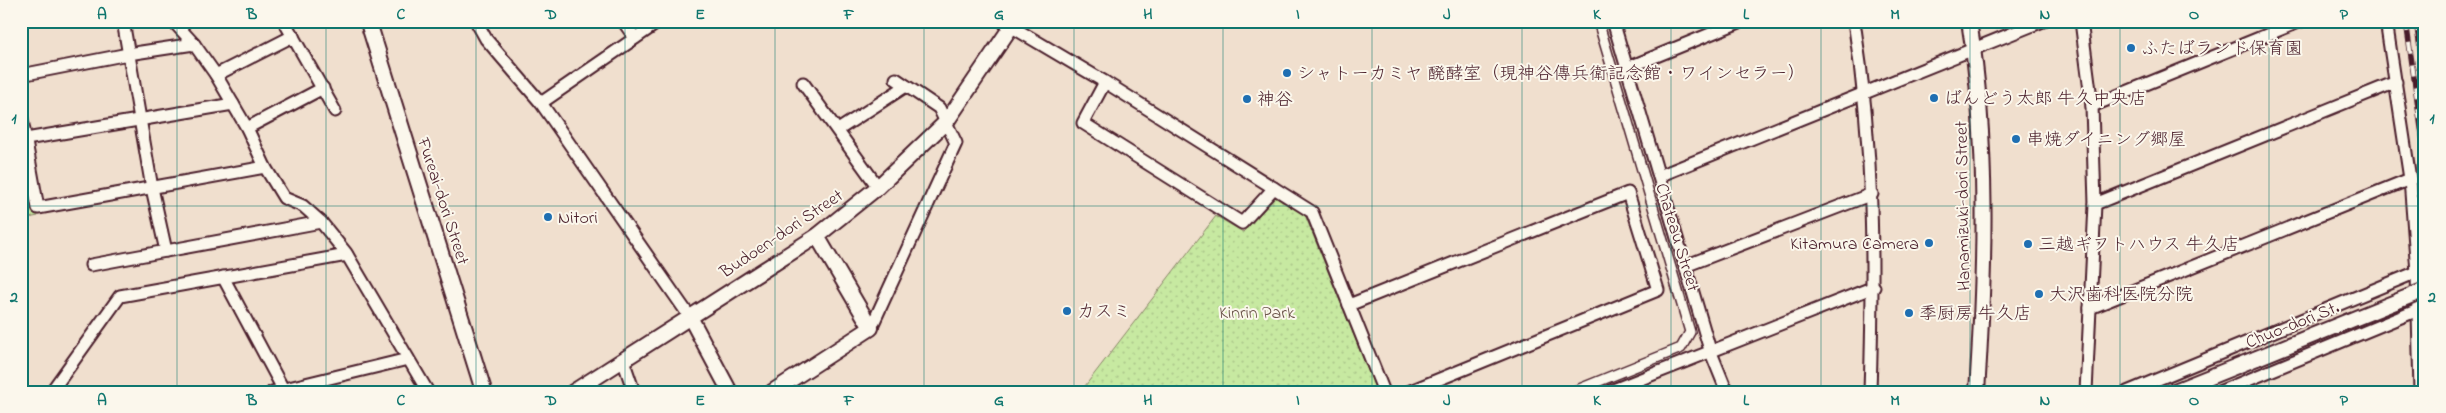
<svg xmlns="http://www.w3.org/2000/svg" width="2446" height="413" viewBox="0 0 2446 413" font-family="'Indie Flower','Klee One',sans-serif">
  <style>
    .grass { fill: url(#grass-dots); stroke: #888466 }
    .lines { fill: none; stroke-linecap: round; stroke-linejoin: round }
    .pedestrian-casing { stroke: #4a1f2b; stroke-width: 12 }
    .minor-casing { stroke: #4a1f2b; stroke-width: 15 }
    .tertiary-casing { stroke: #4a1f2b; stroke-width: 18 }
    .secondary-casing { stroke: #4a1f2b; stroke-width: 19 }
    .pedestrian { stroke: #fbf7ec; stroke-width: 9 }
    .minor { stroke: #fbf7ec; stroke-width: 11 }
    .tertiary { stroke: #fbf7ec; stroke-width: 14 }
    .secondary { stroke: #fbf7ec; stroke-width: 15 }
    .rail-casing { stroke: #4a1f2b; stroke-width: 5.5 }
    .rail { stroke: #fbf7ec; stroke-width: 4; stroke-dasharray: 11; stroke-linecap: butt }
    .tertiary-bridge-casing { stroke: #4a1f2b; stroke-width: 18; stroke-linecap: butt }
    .tertiary-bridge { stroke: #fbf7ec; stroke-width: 14 }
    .grid { fill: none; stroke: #0f766e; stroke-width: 1; stroke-opacity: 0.55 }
    .poi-dot { fill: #1f6fb2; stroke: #fbf7ec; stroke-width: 2 }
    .labels { text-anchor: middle; stroke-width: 4; stroke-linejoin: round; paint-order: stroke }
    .poi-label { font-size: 18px; fill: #4a1f2b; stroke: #fbf7ec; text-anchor: start }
    .street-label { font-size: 18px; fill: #4a1f2b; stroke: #fbf7ec }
    .park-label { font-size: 18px; fill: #695248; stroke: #fbf7ec }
    .neatline { fill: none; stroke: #0f766e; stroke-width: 2 }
    .grid-label { font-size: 16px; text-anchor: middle; font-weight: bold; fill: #0f766e }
  </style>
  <defs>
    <pattern id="grass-dots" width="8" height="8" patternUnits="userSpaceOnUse" patternTransform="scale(1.25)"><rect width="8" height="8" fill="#c7e9a1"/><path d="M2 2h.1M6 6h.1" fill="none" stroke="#acc78b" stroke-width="1.8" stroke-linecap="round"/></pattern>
  </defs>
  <rect width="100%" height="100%" fill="#f0dfce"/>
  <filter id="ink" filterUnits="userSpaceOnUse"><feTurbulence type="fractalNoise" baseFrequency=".02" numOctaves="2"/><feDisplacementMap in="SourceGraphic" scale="10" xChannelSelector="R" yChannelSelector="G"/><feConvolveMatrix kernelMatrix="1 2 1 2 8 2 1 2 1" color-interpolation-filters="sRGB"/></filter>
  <g filter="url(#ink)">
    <g class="grass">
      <polygon points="31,179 38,216 24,219 21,217 21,182"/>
      <polygon points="1276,197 1305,215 1377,392 1088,392 1085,386 1216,216 1243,232"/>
    </g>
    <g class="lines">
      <defs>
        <polyline id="pedestrian" points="1572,392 1681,348 1690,332 1598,21"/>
        <g id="minor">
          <polyline points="123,21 152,188 166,251"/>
          <polyline points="173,21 194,44 216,75 247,128 265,167 284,198 303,206 321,222 346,253 428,392"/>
          <polyline points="284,21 335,111"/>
          <polyline points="476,21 486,39 541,103 690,317"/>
          <polyline points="623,21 635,38"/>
          <polyline points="1002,21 1105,82 1312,212 1384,392"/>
          <polyline points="1613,21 1710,350 1727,392"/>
          <path d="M1854 21C1874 148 1874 264 1870 392"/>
          <polyline points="2081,21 2092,106 2095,204 2086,392"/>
          <polyline points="2386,21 2410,179 2417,272 2420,392"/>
          <polyline points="1627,68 1742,21"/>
          <polyline points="21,75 128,54 194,44"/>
          <polyline points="216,75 293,36"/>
          <polyline points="1105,82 1083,123 1242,223 1274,188"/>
          <polyline points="803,83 878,187"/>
          <polyline points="541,103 660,21"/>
          <polyline points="2092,106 2301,21"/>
          <polyline points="21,114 38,208 265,167"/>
          <polyline points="247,128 323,88"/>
          <polyline points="838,130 906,86"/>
          <polyline points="26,139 233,104"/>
          <polyline points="1659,176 2043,21"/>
          <polyline points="2095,204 2396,82"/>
          <polyline points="91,265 321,222"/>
          <polyline points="1685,266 1872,194"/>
          <polyline points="223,277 283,389"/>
          <polyline points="1349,305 1628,193 1658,290 1408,392"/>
          <polyline points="2090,308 2410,179"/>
          <polyline points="871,328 956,143 939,108 896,79"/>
          <polyline points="623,360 634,392"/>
          <polyline points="51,392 120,296 347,255"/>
          <polyline points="272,392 408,359"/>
          <polyline points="1608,392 1874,287"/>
          <polyline points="2127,392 2417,272"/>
          <polyline points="2219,392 2418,310"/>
        </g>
        <g id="tertiary">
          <path d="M1969 21C1989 144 1985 268 1977 392"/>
          <polyline points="690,317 730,392"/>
          <polyline points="573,392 817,236 878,187 947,121 1015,21"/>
          <polyline points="772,392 871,328 817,236"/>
          <polyline points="2172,392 2257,358"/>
        </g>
        <polyline id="secondary" points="368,21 484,392"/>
      </defs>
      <use href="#pedestrian" class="pedestrian-casing"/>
      <use href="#minor" class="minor-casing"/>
      <use href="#tertiary" class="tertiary-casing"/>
      <use href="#secondary" class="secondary-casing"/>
      <use href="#pedestrian" class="pedestrian"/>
      <use href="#minor" class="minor"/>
      <use href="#tertiary" class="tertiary"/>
      <use href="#secondary" class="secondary"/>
      <defs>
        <g id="rail">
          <polyline points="2406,21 2425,156"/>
          <polyline points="2416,21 2425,81"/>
        </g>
      </defs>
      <use href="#rail" class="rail-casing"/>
      <use href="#rail" class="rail"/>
      <defs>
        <polyline id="tertiary-bridge" points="2257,358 2425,290"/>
      </defs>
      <use href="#tertiary-bridge" class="tertiary-bridge-casing"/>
      <use href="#tertiary-bridge" class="tertiary-bridge"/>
    </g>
  </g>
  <path class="grid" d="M177 21V392M326 21V392M476 21V392M625 21V392M775 21V392M924 21V392M1074 21V392M1223 21V392M1372 21V392M1522 21V392M1671 21V392M1821 21V392M1970 21V392M2120 21V392M2269 21V392M21 206H2425"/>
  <g class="poi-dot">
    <circle cx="2131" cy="48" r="5"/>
    <circle cx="1287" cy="73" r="5"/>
    <circle cx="1934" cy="98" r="5"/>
    <circle cx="1247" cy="99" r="5"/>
    <circle cx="2016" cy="139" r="5"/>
    <circle cx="548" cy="217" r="5"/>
    <circle cx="1929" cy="243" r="5"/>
    <circle cx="2028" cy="244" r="5"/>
    <circle cx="2039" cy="294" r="5"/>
    <circle cx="1067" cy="311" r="5"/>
    <circle cx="1909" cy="313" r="5"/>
  </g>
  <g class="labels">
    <g class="poi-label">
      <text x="2141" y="54">ふたばランド保育園</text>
      <text x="1297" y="79">シャトーカミヤ 醗酵室（現神谷傳兵衛記念館・ワインセラー）</text>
      <text x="1944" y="104">ばんどう太郎 牛久中央店</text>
      <text x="1257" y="105">神谷</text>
      <text x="2026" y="145">串焼ダイニング郷屋</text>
      <text x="558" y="223">Nitori</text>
      <text x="1919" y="249" text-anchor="end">Kitamura Camera</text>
      <text x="2038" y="250">三越ギフトハウス 牛久店</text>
      <text x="2049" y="300">大沢歯科医院分院</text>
      <text x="1077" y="317">カスミ</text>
      <text x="1919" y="319">季厨房 牛久店</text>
    </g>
    <g class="street-label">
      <text transform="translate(444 201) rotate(72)" y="6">Fureai-dori Street</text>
      <text transform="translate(1962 206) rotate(-91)" y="6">Hanamizuki-dori Street</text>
      <text transform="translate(781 233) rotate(-34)" y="6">Budoen-dori Street</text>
      <text transform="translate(1678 237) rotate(73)" y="6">Chateau Street</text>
      <text transform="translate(2292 324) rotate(-22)" y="6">Chuo-dori St.</text>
    </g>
    <g class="park-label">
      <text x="1257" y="318">Kinrin Park</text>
    </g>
  </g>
  <rect width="2446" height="413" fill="none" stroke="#fbf7ec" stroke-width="55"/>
  <rect x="28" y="28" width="2390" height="358" class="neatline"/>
  <g class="grid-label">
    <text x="102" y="19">A</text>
    <text x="252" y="19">B</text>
    <text x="401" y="19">C</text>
    <text x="551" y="19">D</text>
    <text x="700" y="19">E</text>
    <text x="849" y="19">F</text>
    <text x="999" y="19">G</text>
    <text x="1148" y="19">H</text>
    <text x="1298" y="19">I</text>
    <text x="1447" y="19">J</text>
    <text x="1597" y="19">K</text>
    <text x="1746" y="19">L</text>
    <text x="1895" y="19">M</text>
    <text x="2045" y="19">N</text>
    <text x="2194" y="19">O</text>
    <text x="2344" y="19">P</text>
    <text x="14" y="123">1</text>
    <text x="2432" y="123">1</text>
    <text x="14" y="302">2</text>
    <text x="2432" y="302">2</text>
    <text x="102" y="405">A</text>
    <text x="252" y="405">B</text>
    <text x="401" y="405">C</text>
    <text x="551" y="405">D</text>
    <text x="700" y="405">E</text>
    <text x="849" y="405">F</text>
    <text x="999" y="405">G</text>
    <text x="1148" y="405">H</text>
    <text x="1298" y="405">I</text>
    <text x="1447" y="405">J</text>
    <text x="1597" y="405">K</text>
    <text x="1746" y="405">L</text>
    <text x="1895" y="405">M</text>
    <text x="2045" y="405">N</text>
    <text x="2194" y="405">O</text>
    <text x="2344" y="405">P</text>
  </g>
</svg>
